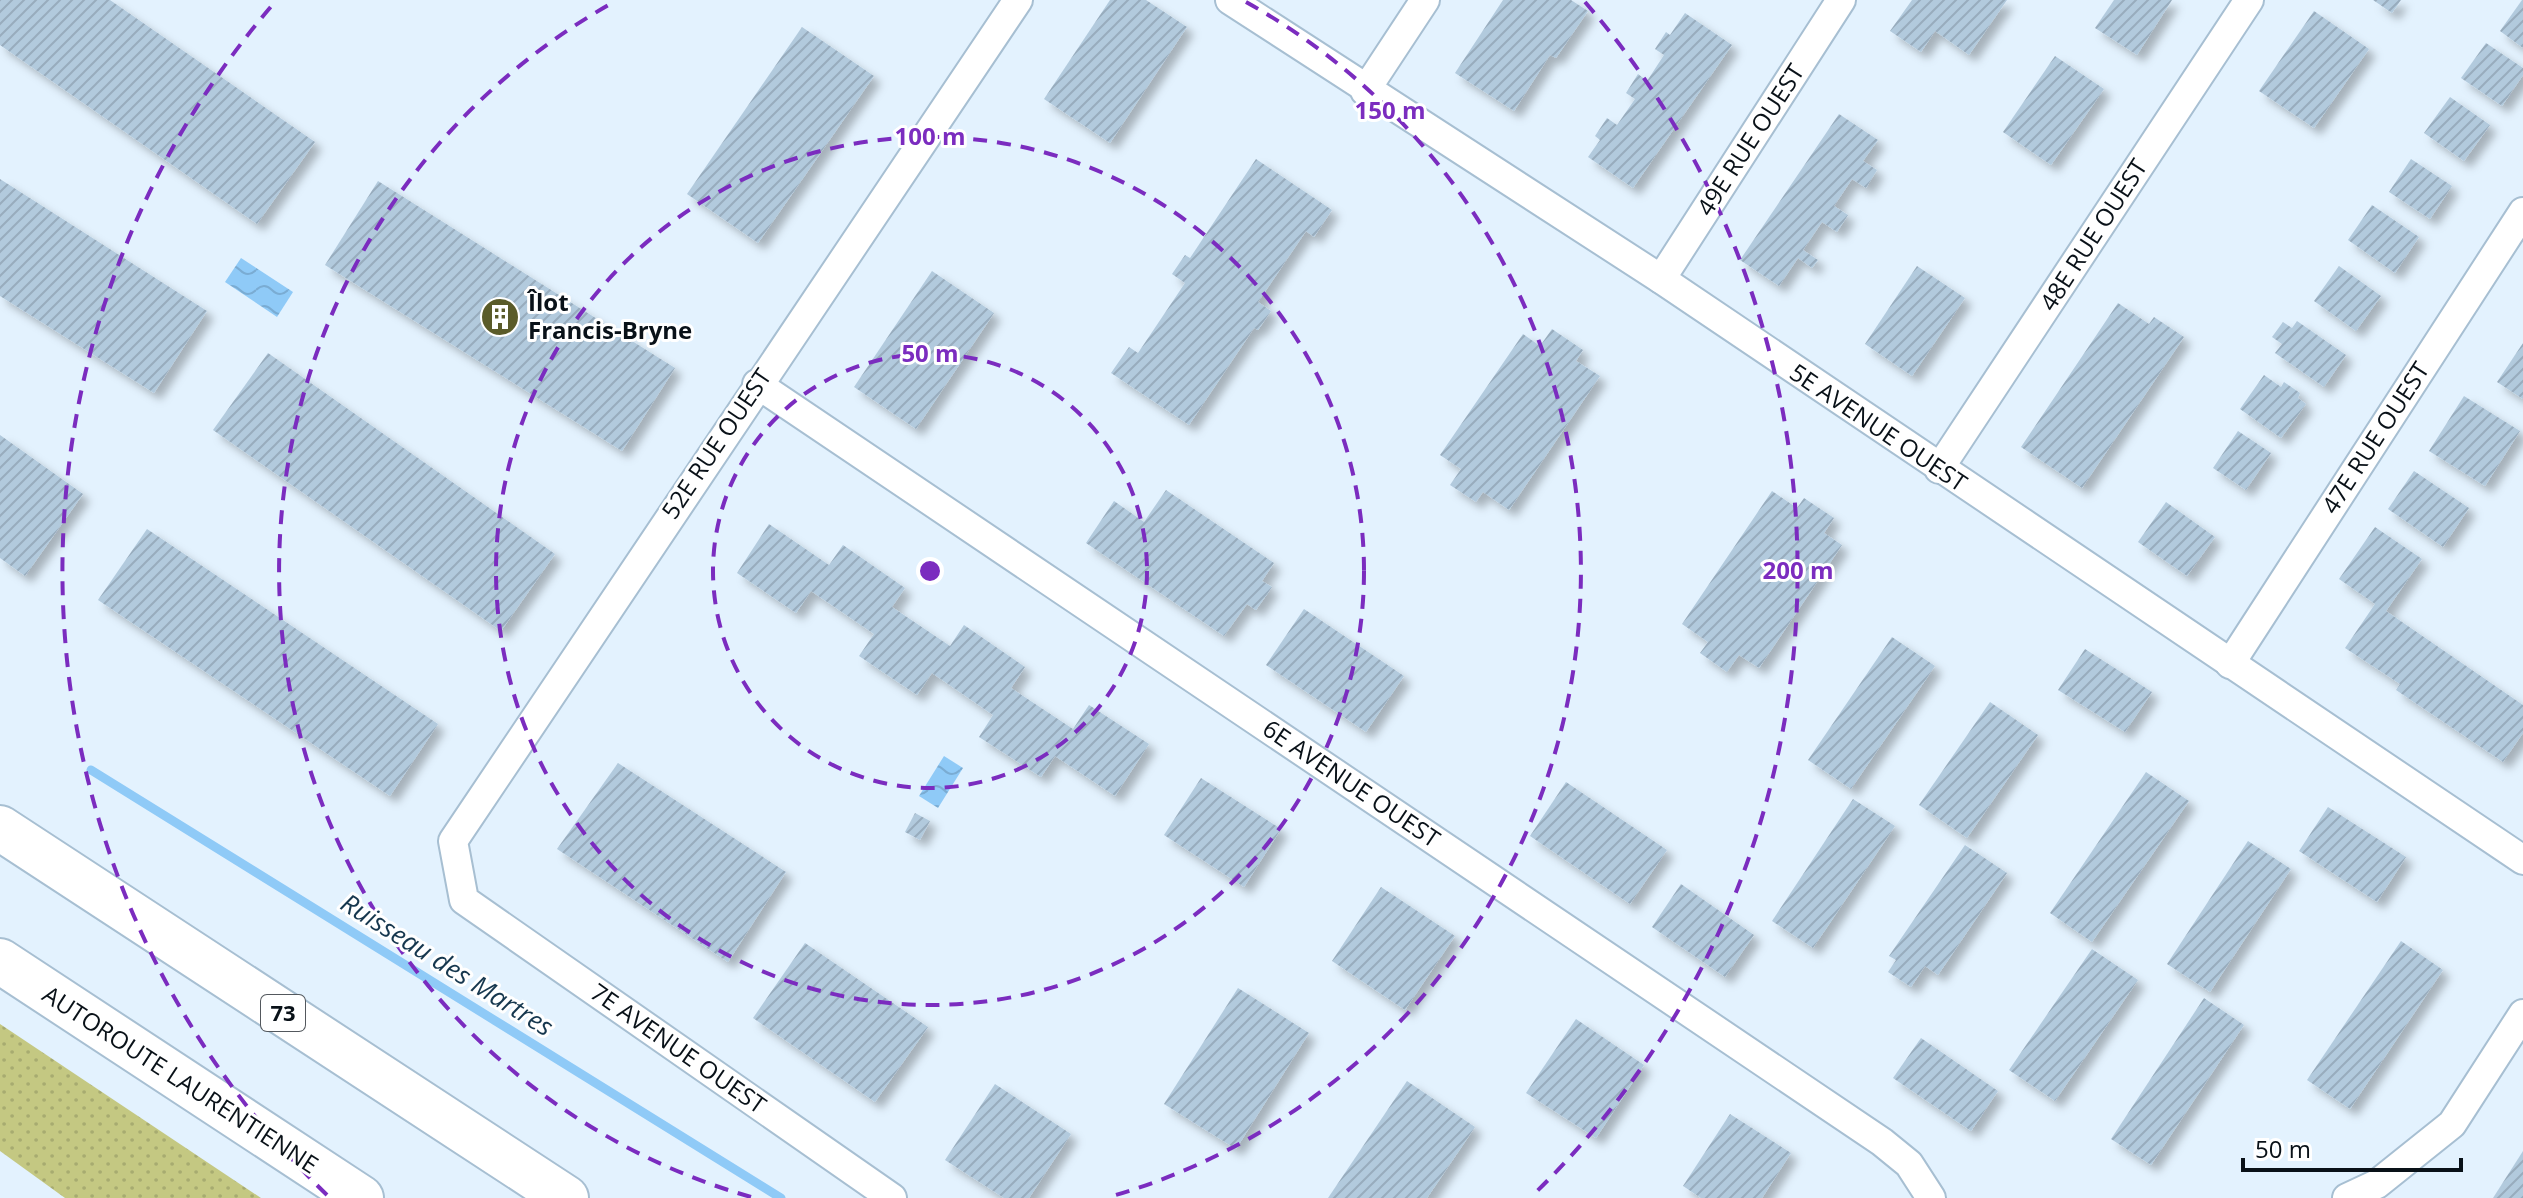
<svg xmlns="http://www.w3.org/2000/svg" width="2523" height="1198" viewBox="0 0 2523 1198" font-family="'Open Sans',sans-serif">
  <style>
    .grass { fill: url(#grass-dots) }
    .water { fill: url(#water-waves) }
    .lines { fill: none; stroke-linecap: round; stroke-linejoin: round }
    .stream { stroke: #8fcaf7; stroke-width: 9 }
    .building { fill: url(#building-hatch); filter: url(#shadow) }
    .minor-casing { stroke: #a7bfd2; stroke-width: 32 }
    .motorway-casing { stroke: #a7bfd2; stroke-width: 48 }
    .minor { stroke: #fff; stroke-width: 28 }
    .motorway { stroke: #fff; stroke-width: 44 }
    .ring { fill: none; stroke: #7b2cbf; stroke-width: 4; stroke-dasharray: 14 10 }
    .labels { text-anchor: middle; stroke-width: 6; stroke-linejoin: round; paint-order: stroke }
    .shield { fill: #fff; stroke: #53585d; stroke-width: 2 }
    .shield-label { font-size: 22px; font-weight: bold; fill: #091118 }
    .street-label { font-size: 24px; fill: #091118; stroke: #fff }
    .poi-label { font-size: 24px; font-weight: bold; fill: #091118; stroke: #fff; text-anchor: start }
    .water-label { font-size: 26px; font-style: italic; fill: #16374e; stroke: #fff }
    .centre { fill: #7b2cbf; stroke: #fff; stroke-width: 4 }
    .ring-label { font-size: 24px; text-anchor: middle; font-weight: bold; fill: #7b2cbf; stroke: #fff; stroke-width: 6; stroke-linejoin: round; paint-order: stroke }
  </style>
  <defs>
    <pattern id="grass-dots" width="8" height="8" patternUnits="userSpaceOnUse" patternTransform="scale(2)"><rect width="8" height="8" fill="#c4c882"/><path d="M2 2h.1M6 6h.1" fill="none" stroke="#a7ab70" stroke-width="1.8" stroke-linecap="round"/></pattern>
    <pattern id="water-waves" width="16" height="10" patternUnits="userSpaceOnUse" patternTransform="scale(2)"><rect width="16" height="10" fill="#8fcaf7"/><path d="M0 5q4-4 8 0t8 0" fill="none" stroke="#7aacd3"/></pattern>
    <pattern id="building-hatch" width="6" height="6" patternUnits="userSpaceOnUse" patternTransform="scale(2)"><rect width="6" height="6" fill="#b2cadd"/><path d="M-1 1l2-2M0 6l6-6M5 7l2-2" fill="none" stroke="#98acbd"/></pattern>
    <filter id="shadow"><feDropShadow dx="7" dy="7" stdDeviation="4" flood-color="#0004"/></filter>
  </defs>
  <rect width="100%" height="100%" fill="#e3f2fe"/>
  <polygon class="grass" points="0,1024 261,1198 65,1198 0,1151"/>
  <g class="water">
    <polygon points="241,258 293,292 277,317 225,282"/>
    <polygon points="944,756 963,768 938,808 919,796"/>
  </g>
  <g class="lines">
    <polyline class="stream" points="91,770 781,1198"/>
  </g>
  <g class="building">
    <polygon points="0,0 110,0 315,142 257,224 0,45"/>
    <polygon points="1110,0 1146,0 1187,27 1110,143 1044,99"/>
    <polygon points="1503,0 1571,0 1588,11 1556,58 1550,55 1514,111 1455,73"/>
    <polygon points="1912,0 2007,0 1969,55 1935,31 1921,52 1890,31"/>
    <polygon points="2114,0 2172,0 2137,55 2095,28"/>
    <polygon points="2373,0 2401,0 2392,13"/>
    <polygon points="2522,0 2523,0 2523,48 2500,31"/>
    <polygon points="2314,11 2369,49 2314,128 2259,91"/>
    <polygon points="1685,13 1732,45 1633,188 1588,157 1600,140 1595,136 1607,118 1617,125 1635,99 1626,93 1638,74 1647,81 1664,55 1655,49 1666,32 1670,35"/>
    <polygon points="802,27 874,76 758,243 687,194"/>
    <polygon points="2486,43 2523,68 2523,75 2502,106 2461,78"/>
    <polygon points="2055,56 2104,89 2051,165 2003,132"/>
    <polygon points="2450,97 2490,125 2464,161 2424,133"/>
    <polygon points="1839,114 1878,140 1863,161 1877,170 1866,188 1852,179 1834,206 1848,215 1837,232 1822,222 1803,250 1818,260 1812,268 1798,258 1779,286 1740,260"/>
    <polygon points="1256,159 1332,210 1314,237 1306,231 1258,302 1271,311 1258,330 1254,328 1189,425 1111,373 1129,347 1138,353 1185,283 1172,274 1185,255 1190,258"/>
    <polygon points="2411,159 2452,186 2430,219 2389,192"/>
    <polygon points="0,179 207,311 154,393 0,296"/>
    <polygon points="378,181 675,368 622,451 325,265"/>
    <polygon points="2372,205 2419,237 2395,273 2348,240"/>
    <polygon points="1917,266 1965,298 1912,376 1865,344"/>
    <polygon points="2339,266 2381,296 2356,331 2314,301"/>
    <polygon points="932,271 994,313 916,429 854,387"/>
    <polygon points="2118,303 2149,324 2154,317 2184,337 2082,488 2021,447"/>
    <polygon points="2297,321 2346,355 2324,387 2275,353 2282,344 2272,337 2283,322 2292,328"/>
    <polygon points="1552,329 1583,350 1576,361 1600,376 1509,510 1483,492 1476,502 1450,485 1461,469 1440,455 1523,334 1540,346"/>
    <polygon points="2523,343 2523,399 2497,382"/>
    <polygon points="268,353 555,554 501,631 213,430"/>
    <polygon points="2264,375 2281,387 2284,382 2300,393 2298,398 2306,404 2281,438 2240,409"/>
    <polygon points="2464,396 2520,431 2485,486 2429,451"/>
    <polygon points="2238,431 2271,453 2246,490 2213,468"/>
    <polygon points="0,435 83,494 25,576 0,558"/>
    <polygon points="2414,471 2469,508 2443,547 2388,509"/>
    <polygon points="1166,490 1274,563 1262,581 1272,587 1256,610 1247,604 1224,636 1086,543 1114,501 1144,522"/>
    <polygon points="1772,491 1797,508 1804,498 1834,518 1824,533 1842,545 1759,668 1739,655 1727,672 1700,653 1708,642 1682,624"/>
    <polygon points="2166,502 2215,537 2187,576 2138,542"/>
    <polygon points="769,524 829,565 843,545 905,588 892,607 950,646 964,625 1025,667 1011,688 1073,729 1089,705 1149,744 1115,796 1055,756 1041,777 979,737 993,715 932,673 917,695 859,656 874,634 811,591 796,613 737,573"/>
    <polygon points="2375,527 2422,559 2386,611 2523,705 2523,733 2503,762 2396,690 2400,684 2345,648 2375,604 2339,579"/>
    <polygon points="147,529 438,724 390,796 98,600"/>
    <polygon points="1304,609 1404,676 1366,732 1266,665"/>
    <polygon points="1892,637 1935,666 1851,789 1808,760"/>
    <polygon points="2085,649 2152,692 2125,732 2058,690"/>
    <polygon points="1990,702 2038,735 1967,838 1919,805"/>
    <polygon points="618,763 786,872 728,962 557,849"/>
    <polygon points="2146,772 2189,801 2092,942 2050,913"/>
    <polygon points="1201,778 1281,829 1244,887 1164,835"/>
    <polygon points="1566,782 1667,850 1630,904 1530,836"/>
    <polygon points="1853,799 1895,826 1813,948 1772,921"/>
    <polygon points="2328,807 2406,857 2377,902 2299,851"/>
    <polygon points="915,813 930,821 920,840 905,832"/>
    <polygon points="2248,841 2291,869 2210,992 2167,964"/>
    <polygon points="1965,845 2007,873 1938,975 1925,966 1911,987 1888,972 1896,960 1889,956"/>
    <polygon points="1681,884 1754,935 1725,977 1652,927"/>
    <polygon points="1381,887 1455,936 1405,1010 1332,961"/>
    <polygon points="2401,941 2443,970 2350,1109 2307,1080"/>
    <polygon points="805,943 928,1027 875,1102 753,1018"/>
    <polygon points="2092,949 2138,980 2055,1101 2009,1070"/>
    <polygon points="1238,988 1309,1033 1236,1149 1164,1104"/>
    <polygon points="2204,998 2244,1025 2151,1165 2111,1139"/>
    <polygon points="1576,1019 1644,1065 1596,1138 1526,1093"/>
    <polygon points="1921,1038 1998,1091 1971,1131 1893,1078"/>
    <polygon points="1407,1081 1475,1127 1427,1198 1328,1198"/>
    <polygon points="995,1084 1071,1134 1029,1198 1004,1198 945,1160"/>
    <polygon points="1730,1114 1791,1153 1762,1198 1701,1198 1683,1186"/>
    <polygon points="2523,1151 2523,1198 2493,1198"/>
  </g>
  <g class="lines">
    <defs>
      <g id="minor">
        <polyline points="1230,0 1661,279 2523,860"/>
        <polyline points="1365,91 1425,0"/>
        <polyline points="1661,279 1841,0"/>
        <polyline points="757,384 1882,1142 1909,1164 1931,1198"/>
        <polyline points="1939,469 2249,0"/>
        <polyline points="2230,664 2523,212"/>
        <polyline points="892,1198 464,900 453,841 1018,0"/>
        <polyline points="2347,1198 2377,1184 2452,1124 2523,1014"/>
      </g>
      <g id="motorway">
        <polyline points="0,828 566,1198"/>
        <polyline points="0,961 361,1198"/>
      </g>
    </defs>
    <use href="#minor" class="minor-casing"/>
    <use href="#motorway" class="motorway-casing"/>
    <use href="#minor" class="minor"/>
    <use href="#motorway" class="motorway"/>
  </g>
  <g class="ring">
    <circle cx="930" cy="571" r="217"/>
    <circle cx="930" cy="571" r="434"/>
    <path d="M751 1197A651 651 0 0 1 614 2M1246 2A651 651 0 0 1 1109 1197"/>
    <path d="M327 1195A868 868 0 0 1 275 2M1585 2A868 868 0 0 1 1533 1195"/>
  </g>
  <defs>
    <symbol id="building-disc" viewBox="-11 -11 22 22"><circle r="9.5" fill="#5a5b29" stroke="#fff"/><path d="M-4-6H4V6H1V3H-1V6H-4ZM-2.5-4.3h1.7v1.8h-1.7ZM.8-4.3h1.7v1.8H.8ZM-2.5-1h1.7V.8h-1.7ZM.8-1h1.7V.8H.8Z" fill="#fff"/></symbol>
  </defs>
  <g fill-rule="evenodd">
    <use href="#building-disc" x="478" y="295" width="44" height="44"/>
  </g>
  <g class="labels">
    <rect class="shield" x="261" y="995" width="44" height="36" rx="6"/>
    <g class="shield-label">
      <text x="283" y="1021">73</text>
    </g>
    <g class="street-label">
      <text transform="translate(1751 140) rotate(-57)" y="8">49E RUE OUEST</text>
      <text transform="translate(2094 235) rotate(-57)" y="8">48E RUE OUEST</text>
      <text transform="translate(1878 428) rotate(34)" y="8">5E AVENUE OUEST</text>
      <text transform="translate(2376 438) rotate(-57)" y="8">47E RUE OUEST</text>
      <text transform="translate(717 444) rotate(-56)" y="8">52E RUE OUEST</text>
      <text transform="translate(1351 784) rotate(34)" y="8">6E AVENUE OUEST</text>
      <text transform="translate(678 1049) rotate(35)" y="8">7E AVENUE OUEST</text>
      <text transform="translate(180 1080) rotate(33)" y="8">AUTOROUTE LAURENTIENNE</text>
    </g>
    <g class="poi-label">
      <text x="528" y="311">Îlot<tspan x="528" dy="28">Francis-Bryne</tspan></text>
    </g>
    <g class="water-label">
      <text transform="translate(447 965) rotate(32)" y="9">Ruisseau des Martres</text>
    </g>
  </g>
  <circle cx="930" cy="571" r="12" class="centre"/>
  <g class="ring-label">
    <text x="1390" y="119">150 m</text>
    <text x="930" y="145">100 m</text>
    <text x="930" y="362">50 m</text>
    <text x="1798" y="579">200 m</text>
  </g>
  <path d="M2243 1158v12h218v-12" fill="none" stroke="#091118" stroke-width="4"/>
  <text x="2255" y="1158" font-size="24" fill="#091118" stroke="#ffffff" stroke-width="6" paint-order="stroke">50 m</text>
</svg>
